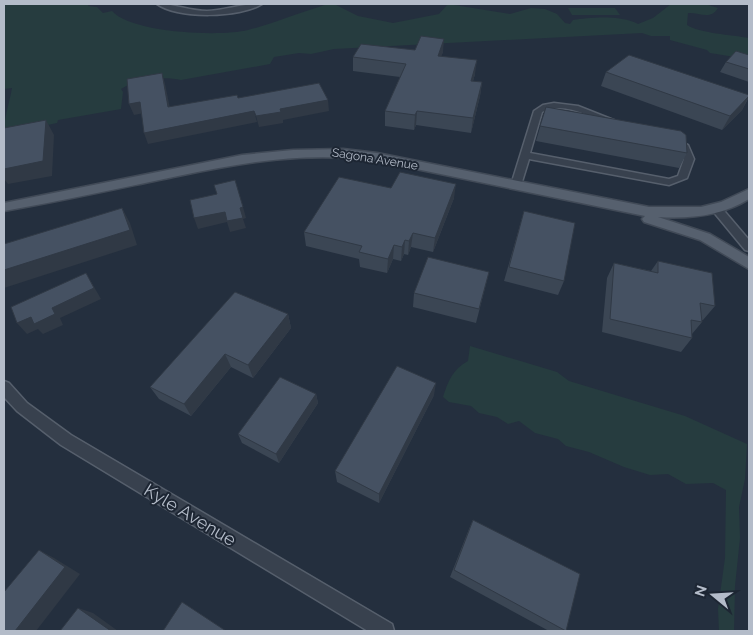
<svg xmlns="http://www.w3.org/2000/svg" width="753" height="635" viewBox="0 0 753 635" font-family="Raleway,sans-serif">
  <style>
    .green { fill: #263c3f }
    .lines { fill: none; stroke-linecap: round; stroke-linejoin: round }
    .minor-casing { stroke: #565f6c; stroke-width: 3 }
    .major-casing { stroke: #414a57; stroke-width: 3 }
    .minor { fill: #38414e; fill-rule: evenodd }
    .major { fill: #56606e; fill-rule: evenodd }
    .wall { fill: #3b4654 }
    .shaded-wall { fill: #303945 }
    .building { fill: #455162; stroke: #303945 }
    .labels { text-anchor: middle; stroke-width: 4; stroke-linejoin: round; paint-order: stroke }
    .far-street-label { font-size: 12px; fill: #b4bcc9; stroke: #1d2633 }
    .near-street-label { font-size: 18px; fill: #b4bcc9; stroke: #1d2633 }
  </style>
  <rect width="100%" height="100%" fill="#242f3e"/>
  <g class="green">
    <path d="M4 4H89L88 6 97 7 103 13 112 11C131 33 220 37 248 30 275 23 301 12 328 4H334L358 16 393 23 439 14 448 4 510 14 531 8 545 9 557 14 565 23 570 24 573 20C591 17 622 15 638 24L653 18 671 4H705L718 8C710 21 699 12 688 13L687 25C699 33 732 35 749 38V64L735 57 710 53 707 50 670 40V36H651L642 33 334 49 311 54 299 53 274 57 270 64 181 80C164 76 136 79 121 89L123 92 121 109 58 120 57 123 4 134C4 117 9 105 12 88L4 89Z"/>
    <polygon points="568,8 615,8 620,15 572,15"/>
    <path d="M470 346 557 372 569 381 685 416 747 444 745 479 739 507 740 538 735 586 734 631H719L718 609 725 558 726 490 713 483 686 484 668 474 650 475 624 467 589 452 566 446 558 439 535 433 519 421 508 424 497 417 479 413 471 406 449 402 443 397C448 381 453 369 468 361Z"/>
  </g>
  <g class="lines">
    <defs>
      <g id="minor">
        <path d="M157 4C171 3 190 11 207 11 226 10 244 3 262 4 240 18 178 19 157 4Z"/>
        <path d="M554 103 578 106 616 121 612 124C590 118 564 100 542 112L530 153 669 179 678 176 684 159 681 148 669 141 674 138 688 145 694 159 687 178 669 185 529 159 521 185 520 187H512L511 185 534 111 543 105Z"/>
        <polygon points="716,205 720,206 749,240 749,251 745,250 712,210 711,208"/>
        <polygon points="4,381 9,383 27,403 71,435 392,624 394,631 368,631 61,445 17,411 4,397"/>
      </g>
      <path id="major" d="M343 149 377 153 649 207H701L721 202 749 189V199C722 216 690 219 658 217L710 234 749 257V269L700 240 644 222 642 219 645 216 377 161C309 151 245 162 178 176 120 188 62 201 4 211V203L242 155 293 150Z"/>
    </defs>
    <use href="#minor" class="minor-casing"/>
    <use href="#major" class="major-casing"/>
    <use href="#minor" class="minor"/>
    <use href="#major" class="major"/>
  </g>
  <g class="wall">
    <polygon points="749,16 749,32 748,32"/>
    <polygon points="415,50 443,52 441,56 475,74 473,81 482,82 480,96 471,133 416,125 414,130 385,126 385,111 400,77 353,71 353,57"/>
    <polygon points="749,55 749,82 720,72 726,62"/>
    <polygon points="606,72 749,95 749,97 742,110 722,130 601,86"/>
    <polygon points="546,107 687,153 679,168 536,141"/>
    <polygon points="391,188 454,198 433,252 411,247 408,255 404,254 401,261 393,259 387,273 360,267 359,259 306,246 304,232"/>
    <polygon points="524,211 564,281 558,295 504,281"/>
    <polygon points="658,261 715,306 703,320 701,320 702,322 692,334 692,338 681,352 602,332 607,278 614,263 651,271"/>
    <polygon points="489,272 476,323 413,307 414,293"/>
    <polygon points="288,314 291,328 253,378 231,367 191,416 159,399 150,387"/>
    <polygon points="316,394 318,403 279,463 242,443 238,434"/>
    <polygon points="434,395 379,503 337,482 335,471"/>
    <polygon points="473,520 566,631 549,631 450,577 469,529"/>
  </g>
  <g class="shaded-wall">
    <polygon points="444,39 443,52 436,69 438,56"/>
    <polygon points="477,60 475,74 469,95 471,81"/>
    <polygon points="162,73 165,84 172,118 168,107"/>
    <polygon points="482,82 480,96 471,133 473,118"/>
    <polygon points="749,96 742,110 722,130 730,116"/>
    <polygon points="328,100 329,111 283,120 283,123 259,127 256,116 280,109"/>
    <polygon points="140,102 144,113 134,115 129,104"/>
    <polygon points="254,111 257,122 148,144 144,133"/>
    <polygon points="417,111 416,125 414,130 415,115"/>
    <polygon points="46,120 54,135 52,176 8,184 4,179 4,169"/>
    <polygon points="456,184 454,198 433,252 435,238"/>
    <polygon points="243,207 246,218 243,219 246,228 230,232 227,222 198,229 194,218"/>
    <polygon points="122,208 130,223 137,245 4,288 4,270"/>
    <polygon points="413,233 411,247 408,255 409,241"/>
    <polygon points="405,240 404,254 401,261 402,247"/>
    <polygon points="394,245 393,259 387,273 388,259"/>
    <polygon points="86,273 101,299 60,318 63,325 43,334 38,329 27,334 17,323 52,308"/>
    <polygon points="288,314 291,328 253,378 248,365"/>
    <polygon points="225,354 231,367 191,416 184,404"/>
    <polygon points="436,383 434,395 379,503 379,494"/>
    <polygon points="316,394 318,403 279,463 276,454"/>
    <polygon points="39,550 54,558 80,574 36,631 15,631"/>
    <polygon points="78,608 93,613 118,631 111,631"/>
  </g>
  <g class="building">
    <polygon points="421,36 444,39 438,56 477,60 471,81 482,82 473,118 417,111 415,115 385,111 406,64 353,57 361,44 415,50"/>
    <polygon points="736,51 749,55 749,69 726,62"/>
    <polygon points="629,55 749,95 749,96 730,116 606,72"/>
    <polygon points="162,73 168,107 237,95 238,98 319,83 328,100 280,109 281,112 256,116 254,111 144,133 140,102 129,104 127,79"/>
    <polygon points="546,107 681,131 686,135 687,153 540,126"/>
    <polygon points="46,120 43,161 4,169 4,128"/>
    <polygon points="400,172 456,184 435,238 413,233 409,241 405,240 402,247 394,245 388,259 359,252 362,246 304,232 339,177 391,188"/>
    <polygon points="235,180 243,207 240,208 243,218 227,221 225,212 194,218 190,200 217,194 214,185"/>
    <polygon points="122,208 130,230 4,270 4,244"/>
    <polygon points="524,211 575,223 564,281 509,267"/>
    <polygon points="428,257 489,272 479,309 414,293"/>
    <polygon points="658,261 712,273 715,306 700,303 702,322 691,320 692,338 610,319 614,263 658,273"/>
    <polygon points="86,273 94,288 52,308 55,314 34,324 31,317 17,323 11,307"/>
    <polygon points="235,292 288,314 248,365 225,354 184,404 150,387"/>
    <polygon points="397,366 436,383 379,494 335,471"/>
    <polygon points="280,377 316,394 276,454 238,434"/>
    <polygon points="473,520 580,574 566,631 454,570"/>
    <polygon points="39,550 65,567 15,631 4,631 4,592"/>
    <polygon points="182,602 226,631 163,631"/>
    <polygon points="78,608 111,631 60,631"/>
  </g>
  <g class="labels">
    <g class="far-street-label">
      <text transform="translate(375 159) rotate(9)" y="4">Sagona Avenue</text>
    </g>
    <g class="near-street-label">
      <text transform="translate(190 515) rotate(31)" y="6">Kyle Avenue</text>
    </g>
  </g>
  <rect width="753" height="635" fill="none" stroke="#b4bcc9" stroke-width="10"/>
  <g transform="translate(713 595) rotate(288)" stroke="#1d2633" stroke-width="4" paint-order="stroke">
  <path d="M0-4L9 19L0 12L-9 19Z" fill="#b4bcc9"/>
  <text y="-8" font-size="14" font-weight="bold" text-anchor="middle" fill="#b4bcc9">N</text>
  </g>
</svg>
